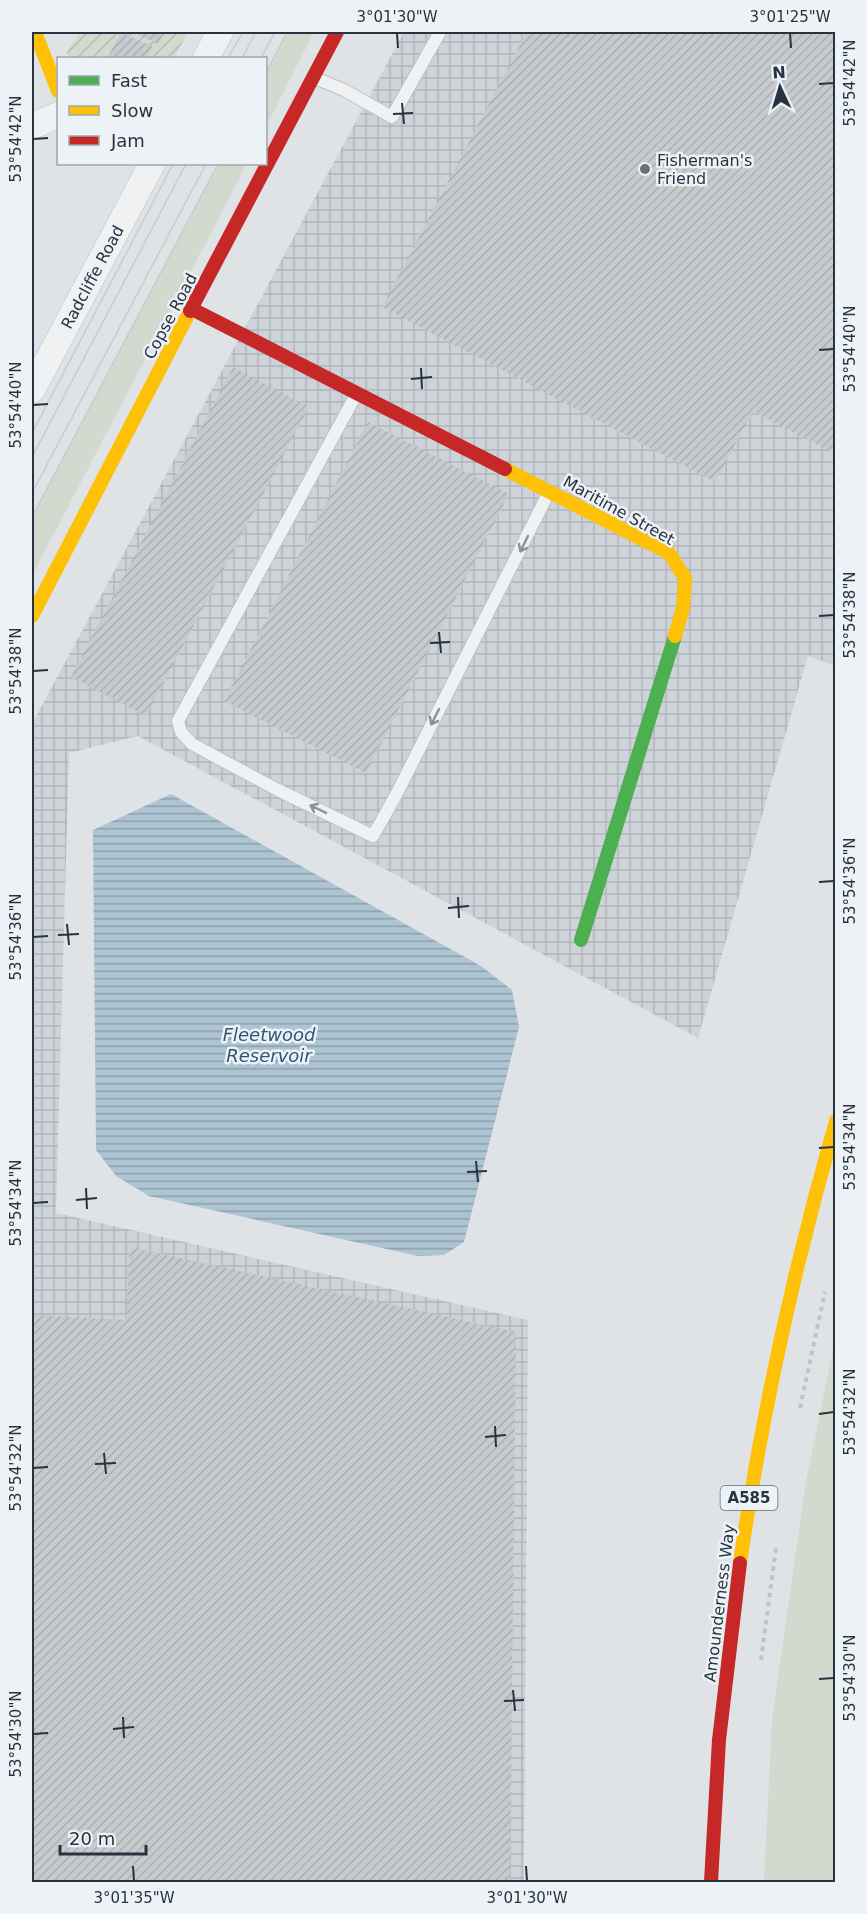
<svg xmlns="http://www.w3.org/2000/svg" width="867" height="1914" viewBox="0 0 867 1914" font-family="'DejaVu Sans',sans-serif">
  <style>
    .industrial { fill: url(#industrial-grid) }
    .grass { fill: #d2dad0 }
    .garden { fill: url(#garden-furrows) }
    .water { fill: url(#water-rules) }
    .building { fill: url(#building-hatch) }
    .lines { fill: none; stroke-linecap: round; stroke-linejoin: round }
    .lane-casing { stroke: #bec1c4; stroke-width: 14 }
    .street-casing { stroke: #bec1c4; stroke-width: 27 }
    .path { stroke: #bfc3c6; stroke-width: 4; stroke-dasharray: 4.5 4.5; stroke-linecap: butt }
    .lane { stroke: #f0f1f2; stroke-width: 12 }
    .street { stroke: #f0f1f2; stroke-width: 26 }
    .fast { stroke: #4caf50; stroke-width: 14 }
    .slow { stroke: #ffc107; stroke-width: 14 }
    .jam { stroke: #c62828; stroke-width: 14 }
    .tram { stroke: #c9cbcd; stroke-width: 1.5 }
    .oneway { stroke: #8b9299 }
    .ticks { fill: none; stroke: #263340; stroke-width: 2 }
    .poi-dot { fill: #67717a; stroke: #edf2f6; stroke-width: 2 }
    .labels { text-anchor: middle; stroke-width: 5; stroke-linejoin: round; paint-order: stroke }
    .shield { fill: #edf2f6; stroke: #626c77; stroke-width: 1.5 }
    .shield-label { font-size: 15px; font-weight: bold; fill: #263340 }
    .poi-label { font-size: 16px; fill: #263340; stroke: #edf2f6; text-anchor: start }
    .street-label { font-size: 16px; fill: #263340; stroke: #edf2f6 }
    .water-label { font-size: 18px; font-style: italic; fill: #2e5776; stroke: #edf2f6 }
    .neatline { fill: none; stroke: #263340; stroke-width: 2 }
    .ticks-label { font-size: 15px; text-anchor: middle; fill: #263340 }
  </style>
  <defs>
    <pattern id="industrial-grid" width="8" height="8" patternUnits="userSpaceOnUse" patternTransform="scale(1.5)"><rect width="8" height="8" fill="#ced3d9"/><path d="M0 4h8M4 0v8" fill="none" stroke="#b1b6bb"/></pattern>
    <pattern id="garden-furrows" width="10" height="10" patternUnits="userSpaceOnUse" patternTransform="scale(1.5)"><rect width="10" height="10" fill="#d2dad0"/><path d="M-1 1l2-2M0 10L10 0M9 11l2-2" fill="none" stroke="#b4bcb4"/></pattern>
    <pattern id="water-rules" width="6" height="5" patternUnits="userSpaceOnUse" patternTransform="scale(1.5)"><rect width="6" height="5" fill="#adc4d3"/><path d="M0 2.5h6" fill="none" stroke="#8da0ad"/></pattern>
    <pattern id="building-hatch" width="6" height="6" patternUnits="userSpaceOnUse" patternTransform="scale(1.5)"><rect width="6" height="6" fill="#c8cbce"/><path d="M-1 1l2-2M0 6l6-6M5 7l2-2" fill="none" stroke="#acafb2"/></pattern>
  </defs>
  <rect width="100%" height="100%" fill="#e0e3e6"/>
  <polygon class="industrial" points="404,32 835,32 835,666 808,656 698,1038 138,736 69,753 56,1213 528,1320 524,1882 32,1882 32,724"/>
  <g class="grass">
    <polygon points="287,32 314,32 266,127 266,73"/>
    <polygon points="218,164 247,164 32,576 32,517"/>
    <polygon points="835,1340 835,1882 764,1882 772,1719 806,1481"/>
  </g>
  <polygon class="garden" points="80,32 188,32 174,58 69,58 67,52"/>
  <polygon class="water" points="171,794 481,966 512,990 519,1027 464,1242 444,1255 418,1256 149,1196 116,1176 96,1150 93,830"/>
  <g class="building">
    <polygon points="121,32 153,47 147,58 107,58"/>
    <polygon points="133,32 165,32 158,44"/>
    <polygon points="527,32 836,32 836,454 753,411 715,482 382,307"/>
    <polygon points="233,367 309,407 146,716 71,677"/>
    <polygon points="368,422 509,494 366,773 224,701"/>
    <polygon points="130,1247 516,1332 510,1882 32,1882 32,1315 126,1320"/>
  </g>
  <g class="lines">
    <defs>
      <g id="lane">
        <polyline points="315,78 344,90 392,117 440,32"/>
        <polyline points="357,393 178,721 181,732 192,744 276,789 373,836 396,795 549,492"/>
      </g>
      <g id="street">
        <polyline points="206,58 220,32"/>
        <polyline points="32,126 58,115"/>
        <polyline points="32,390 152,164"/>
      </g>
    </defs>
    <use href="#lane" class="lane-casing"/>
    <use href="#street" class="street-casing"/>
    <g class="path">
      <polyline points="800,1408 825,1292"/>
      <polyline points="761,1660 776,1548"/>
    </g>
    <use href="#lane" class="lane"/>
    <use href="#street" class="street"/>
    <polyline class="fast" points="581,940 675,636"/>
    <g class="slow">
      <polyline points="35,32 58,91"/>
      <polyline points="505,469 669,553 685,578 683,608 675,636"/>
      <polyline points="32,616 190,311"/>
      <path d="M740 1563C762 1413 794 1267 836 1121"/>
    </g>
    <g class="jam">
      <polyline points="192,309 505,469"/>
      <polyline points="190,311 337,32"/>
      <polyline points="711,1882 719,1740 740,1563"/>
    </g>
    <g class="tram">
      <polyline points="228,58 243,32"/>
      <polyline points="242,58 256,32"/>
      <polyline points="261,58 275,32"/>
      <polyline points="266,73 287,32"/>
      <polyline points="32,433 173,164"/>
      <polyline points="32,457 186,164"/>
      <polyline points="32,493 206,164"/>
      <polyline points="32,517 218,164"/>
    </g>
  </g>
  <defs><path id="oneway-shaft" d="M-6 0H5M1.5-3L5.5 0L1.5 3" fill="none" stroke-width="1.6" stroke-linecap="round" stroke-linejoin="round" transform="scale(1.5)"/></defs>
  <g class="oneway">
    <use href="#oneway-shaft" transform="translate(524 544) rotate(116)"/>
    <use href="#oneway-shaft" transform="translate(435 717) rotate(117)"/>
    <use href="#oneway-shaft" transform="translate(318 809) rotate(-154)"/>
  </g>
  <path class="ticks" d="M397 33 398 48M790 33 791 48M819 84 834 83M402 103 404 124M393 114 413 113M33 139 48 138M819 350 834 349M421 368 422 389M411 379 432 377M33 405 48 404M819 616 834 615M439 632 441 653M430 643 450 642M33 671 48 670M819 882 834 881M458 897 459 918M448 908 469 906M67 924 69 945M58 935 79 934M33 937 48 936M819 1148 834 1147M476 1161 478 1182M467 1172 487 1171M86 1188 87 1209M76 1200 97 1198M33 1203 48 1202M819 1414 834 1412M495 1426 496 1447M485 1437 506 1435M104 1453 106 1474M95 1464 116 1463M33 1468 48 1467M819 1679 834 1678M513 1690 515 1711M504 1701 524 1700M123 1717 124 1738M113 1729 134 1727M33 1734 48 1733M133 1866 134 1881M526 1866 527 1881"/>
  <circle class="poi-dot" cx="645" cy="169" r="6"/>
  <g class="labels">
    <rect class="shield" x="720.5" y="1486" width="57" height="24" rx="4.5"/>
    <g class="shield-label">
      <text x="749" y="1503">A585</text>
    </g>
    <g class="poi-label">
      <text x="657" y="166">Fisherman's<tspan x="657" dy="18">Friend</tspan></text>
    </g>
    <g class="street-label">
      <text transform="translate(92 277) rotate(-62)" y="6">Radcliffe Road</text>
      <text transform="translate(170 316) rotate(-62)" y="6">Copse Road</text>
      <text transform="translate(619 510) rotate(29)" y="6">Maritime Street</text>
      <text transform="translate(719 1603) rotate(-83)" y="6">Amounderness Way</text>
    </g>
    <g class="water-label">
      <text x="269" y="1041">Fleetwood<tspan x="269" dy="21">Reservoir</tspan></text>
    </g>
  </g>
  <rect width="867" height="1914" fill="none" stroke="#edf2f6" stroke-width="66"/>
  <rect x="57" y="57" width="210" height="108" fill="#edf2f6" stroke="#9da6ad" stroke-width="1.5"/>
  <rect x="69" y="76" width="30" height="9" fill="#4caf50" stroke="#9da6ad" stroke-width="1.5"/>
  <text x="111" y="87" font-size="18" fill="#263340">Fast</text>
  <rect x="69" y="106" width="30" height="9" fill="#ffc107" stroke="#9da6ad" stroke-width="1.5"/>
  <text x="111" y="117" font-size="18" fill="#263340">Slow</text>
  <rect x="69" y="136" width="30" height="9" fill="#c62828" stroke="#9da6ad" stroke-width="1.5"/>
  <text x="111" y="147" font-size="18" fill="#263340">Jam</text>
  <g transform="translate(780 87) rotate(356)" stroke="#edf2f6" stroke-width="4.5" paint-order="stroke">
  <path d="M0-4.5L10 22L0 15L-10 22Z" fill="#263340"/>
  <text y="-9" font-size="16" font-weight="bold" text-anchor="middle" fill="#263340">N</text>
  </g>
  <path d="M60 1845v9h86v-9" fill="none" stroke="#263340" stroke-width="3"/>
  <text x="69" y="1845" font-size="18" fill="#263340" stroke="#edf2f6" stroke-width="4.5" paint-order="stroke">20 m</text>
  <rect x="33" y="33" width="801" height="1848" class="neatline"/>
  <g class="ticks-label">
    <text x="397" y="22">3°01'30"W</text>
    <text x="790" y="22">3°01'25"W</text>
    <text transform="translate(850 83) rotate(-90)" y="5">53°54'42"N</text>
    <text transform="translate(16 139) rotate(-90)" y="5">53°54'42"N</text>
    <text transform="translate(850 349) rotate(-90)" y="5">53°54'40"N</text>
    <text transform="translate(16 405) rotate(-90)" y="5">53°54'40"N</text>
    <text transform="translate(850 615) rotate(-90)" y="5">53°54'38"N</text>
    <text transform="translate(16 671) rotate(-90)" y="5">53°54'38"N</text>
    <text transform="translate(850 881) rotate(-90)" y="5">53°54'36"N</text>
    <text transform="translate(16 937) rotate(-90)" y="5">53°54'36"N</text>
    <text transform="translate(850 1147) rotate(-90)" y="5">53°54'34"N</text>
    <text transform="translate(16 1203) rotate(-90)" y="5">53°54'34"N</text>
    <text transform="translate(850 1412) rotate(-90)" y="5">53°54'32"N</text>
    <text transform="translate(16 1468) rotate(-90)" y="5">53°54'32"N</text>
    <text transform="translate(850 1678) rotate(-90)" y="5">53°54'30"N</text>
    <text transform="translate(16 1734) rotate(-90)" y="5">53°54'30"N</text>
    <text x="134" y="1903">3°01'35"W</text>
    <text x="527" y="1903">3°01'30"W</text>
  </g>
</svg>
